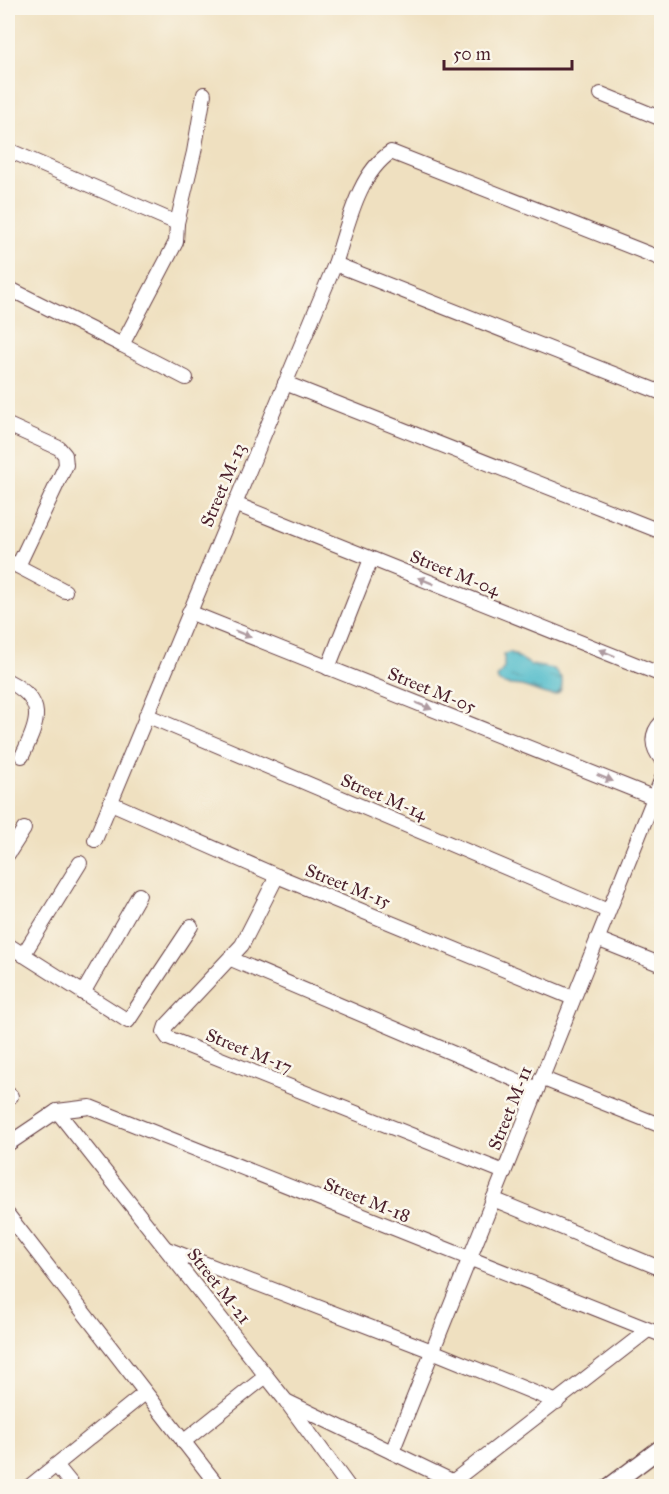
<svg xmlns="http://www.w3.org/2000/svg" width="669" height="1494" viewBox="0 0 669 1494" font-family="'IM FELL Great Primer',serif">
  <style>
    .water { fill: url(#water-ripples); stroke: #4c6d7a; stroke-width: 1.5 }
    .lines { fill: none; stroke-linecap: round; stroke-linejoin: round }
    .minor-casing { stroke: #633c41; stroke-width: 16 }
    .tertiary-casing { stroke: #633c41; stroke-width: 19 }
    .minor { stroke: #fff; stroke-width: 14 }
    .tertiary { stroke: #fff; stroke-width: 16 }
    .oneway { fill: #ae9aa0 }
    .labels { text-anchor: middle; stroke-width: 5; stroke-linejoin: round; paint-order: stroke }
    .street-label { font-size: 18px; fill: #4a1f2b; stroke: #fbf7ec }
  </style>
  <defs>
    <pattern id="water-ripples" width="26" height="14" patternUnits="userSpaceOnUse" patternTransform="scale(1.5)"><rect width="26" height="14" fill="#4fbbca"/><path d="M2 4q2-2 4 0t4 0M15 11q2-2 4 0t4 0" fill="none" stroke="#4497a4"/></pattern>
  </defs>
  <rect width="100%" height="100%" fill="#fbf7ec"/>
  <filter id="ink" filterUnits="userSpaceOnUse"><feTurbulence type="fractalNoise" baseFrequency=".0167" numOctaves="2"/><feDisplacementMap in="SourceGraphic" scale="12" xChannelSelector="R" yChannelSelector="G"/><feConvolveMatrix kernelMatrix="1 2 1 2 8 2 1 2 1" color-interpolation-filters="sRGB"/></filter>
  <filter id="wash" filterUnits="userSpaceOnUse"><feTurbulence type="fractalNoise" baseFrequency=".008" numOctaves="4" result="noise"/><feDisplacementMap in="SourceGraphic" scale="24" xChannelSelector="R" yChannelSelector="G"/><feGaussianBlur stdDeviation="1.35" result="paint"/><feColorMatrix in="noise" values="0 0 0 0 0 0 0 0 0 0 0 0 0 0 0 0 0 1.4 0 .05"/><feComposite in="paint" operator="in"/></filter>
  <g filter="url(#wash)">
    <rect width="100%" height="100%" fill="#efe0c0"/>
    <path class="water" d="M510 652 531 665 554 669 562 679C564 709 535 688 521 686 512 684 505 687 498 681L497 677 504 668V654Z"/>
  </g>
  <g filter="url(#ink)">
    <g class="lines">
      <defs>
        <g id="minor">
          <polyline points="601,94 662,119"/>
          <polyline points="8,150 177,223 194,152 204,94"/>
          <polyline points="335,264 662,393"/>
          <polyline points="8,288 122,345 176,242 177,223"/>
          <polyline points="122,345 186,378"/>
          <polyline points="285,383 662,532"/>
          <polyline points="8,425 59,448 65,455 66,465 18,566"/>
          <polyline points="235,504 662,675"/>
          <polyline points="8,561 65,591"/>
          <polyline points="189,612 660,800"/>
          <polyline points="328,668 371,559"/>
          <path d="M8 681C47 701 39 721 22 756"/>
          <polyline points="146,715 608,911"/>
          <path d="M662 722C650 734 651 747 662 760"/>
          <polyline points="111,803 277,876 573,998"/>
          <path d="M95 840 335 264C348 226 357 175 391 152L662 259"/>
          <polyline points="8,854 24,829"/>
          <polyline points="277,876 242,945 166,1026 164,1032 168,1038 504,1172"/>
          <polyline points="597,939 662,965"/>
          <polyline points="8,945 128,1021 191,926"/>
          <polyline points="23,955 80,863"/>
          <polyline points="231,959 537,1089"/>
          <polyline points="83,993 139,895"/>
          <polyline points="541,1078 662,1126"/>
          <polyline points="8,1094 11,1096"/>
          <polyline points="57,1111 286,1401 348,1486"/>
          <polyline points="8,1144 57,1111 90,1107 662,1335"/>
          <polyline points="493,1199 662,1269"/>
          <polyline points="8,1215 218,1486"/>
          <polyline points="167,1249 432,1351 557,1402"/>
          <polyline points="288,1402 454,1482"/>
          <polyline points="183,1442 266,1376"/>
          <polyline points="392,1452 662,778"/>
          <polyline points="56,1465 73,1486"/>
          <polyline points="30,1486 145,1393"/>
          <polyline points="447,1486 648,1330"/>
        </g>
        <polyline id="tertiary" points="610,1486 662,1447"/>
      </defs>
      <use href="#minor" class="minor-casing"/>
      <use href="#tertiary" class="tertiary-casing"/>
      <use href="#minor" class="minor"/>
      <use href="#tertiary" class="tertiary"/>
    </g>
    <defs><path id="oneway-solid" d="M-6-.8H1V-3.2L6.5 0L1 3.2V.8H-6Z" transform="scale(1.5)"/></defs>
    <g class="oneway">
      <use href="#oneway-solid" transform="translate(426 581) rotate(-158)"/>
      <use href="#oneway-solid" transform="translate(243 634) rotate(22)"/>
      <use href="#oneway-solid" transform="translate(607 653) rotate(-158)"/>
      <use href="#oneway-solid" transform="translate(424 706) rotate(22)"/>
      <use href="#oneway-solid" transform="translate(605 778) rotate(22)"/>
    </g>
  </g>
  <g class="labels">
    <g class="street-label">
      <text transform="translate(223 485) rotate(-67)" y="6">Street M-13</text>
      <text transform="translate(455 573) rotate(22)" y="6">Street M-04</text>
      <text transform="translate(432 690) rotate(22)" y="6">Street M-05</text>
      <text transform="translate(384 797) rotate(23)" y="6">Street M-14</text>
      <text transform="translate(348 886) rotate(22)" y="6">Street M-15</text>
      <text transform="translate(249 1051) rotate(22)" y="6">Street M-17</text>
      <text transform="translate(510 1108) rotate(-68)" y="6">Street M-11</text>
      <text transform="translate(367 1200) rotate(22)" y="6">Street M-18</text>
      <text transform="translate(219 1286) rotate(52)" y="6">Street M-21</text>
    </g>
  </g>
  <rect width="669" height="1494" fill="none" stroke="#fbf7ec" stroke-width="30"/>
  <path d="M444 60v9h128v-9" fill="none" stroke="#4a1f2b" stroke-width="3"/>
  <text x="453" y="60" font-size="18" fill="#4a1f2b" stroke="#fbf7ec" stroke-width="4.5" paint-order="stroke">50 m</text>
</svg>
